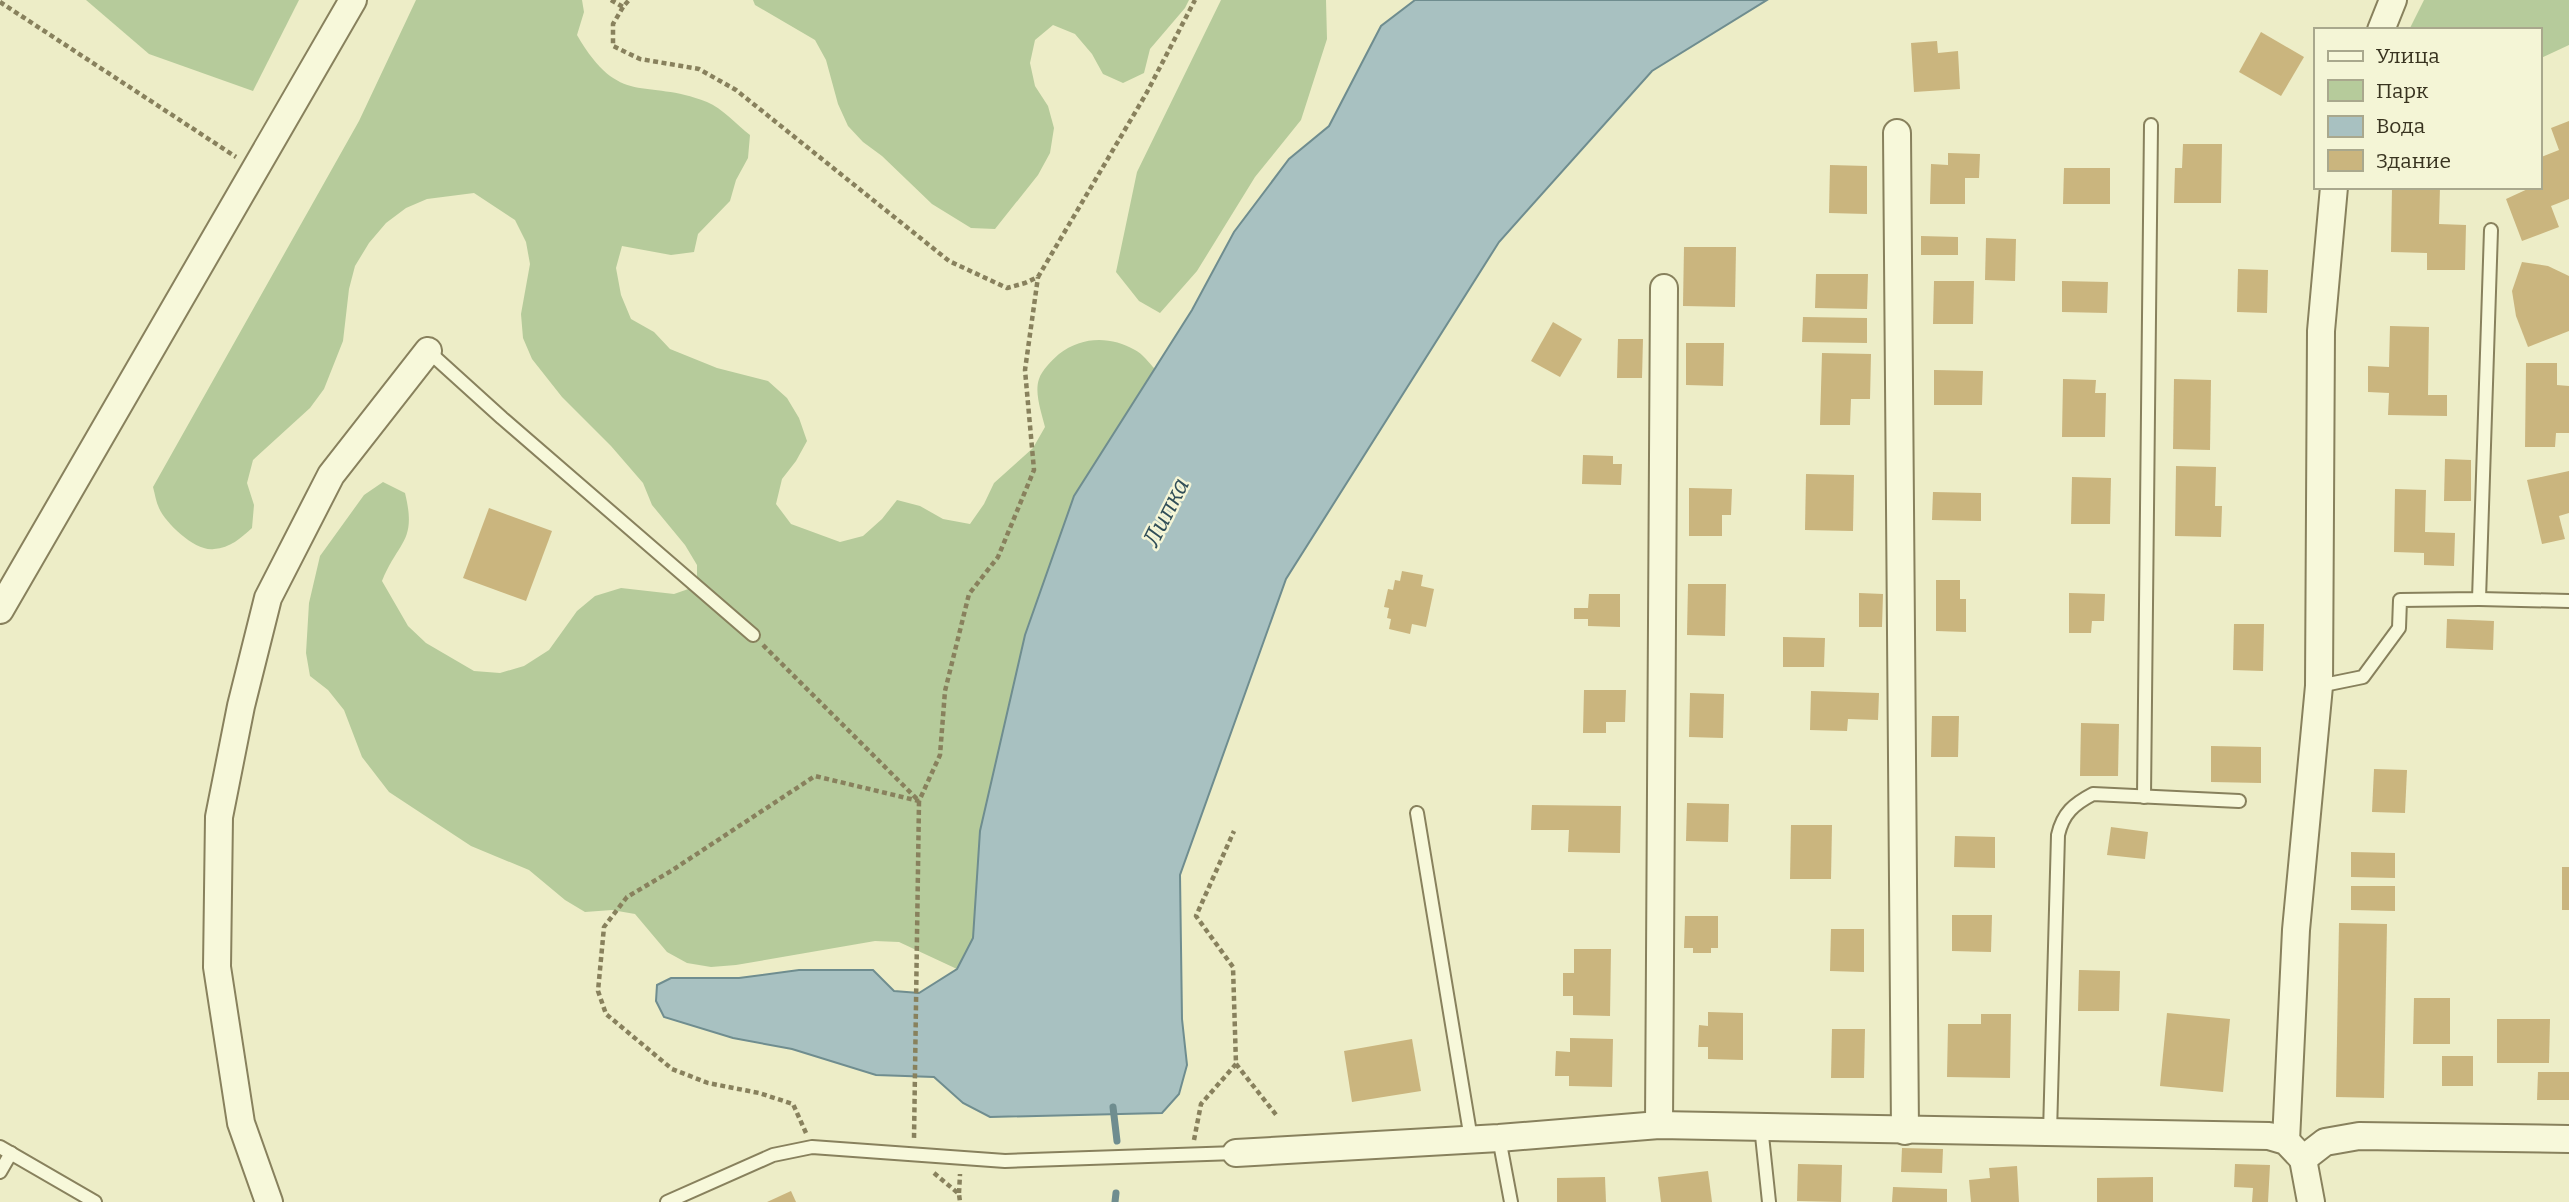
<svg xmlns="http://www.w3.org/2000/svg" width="2569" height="1202" viewBox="0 0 2569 1202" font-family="Bitter,serif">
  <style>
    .green { fill: #b6cb9b }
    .water { fill: #a8c1c1; stroke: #6f8d8f; stroke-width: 2 }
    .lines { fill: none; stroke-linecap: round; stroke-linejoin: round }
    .stream { stroke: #6f8d8f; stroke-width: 7 }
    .building { fill: #cab57e }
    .service-casing { stroke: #88815d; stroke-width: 16 }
    .minor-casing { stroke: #88815d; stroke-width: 30 }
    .path { stroke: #88815d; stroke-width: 4.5; stroke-dasharray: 5 3.5; stroke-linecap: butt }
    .service { stroke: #f7f8da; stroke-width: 12 }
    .minor { stroke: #f7f8da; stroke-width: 26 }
    .labels { text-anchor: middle; stroke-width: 5; stroke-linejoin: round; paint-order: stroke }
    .water-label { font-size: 24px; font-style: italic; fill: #304e58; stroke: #f4f5d6 }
  </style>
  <rect width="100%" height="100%" fill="#ededc7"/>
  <g class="green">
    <polygon points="86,0 299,0 253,91 149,54"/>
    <path d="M416 0H582L584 12 577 35C620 109 644 77 707 102 722 108 737 125 750 135L748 158 736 180 730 201 698 234 694 252 671 255 622 246 616 268 621 295 631 319 654 332 670 349 717 368 768 381 787 398 799 418 807 441 796 461 782 479 776 504 791 524 840 542 863 536 882 519 897 500 920 506 943 519 970 524 984 504 994 483 1033 448 1045 427C1042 414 1034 393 1039 379 1042 370 1052 360 1059 354 1082 336 1111 336 1135 350 1143 354 1149 363 1155 369L1074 496 1025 635 980 831 973 938 957 969 899 942 875 941 736 965 711 967 687 963 667 952 635 914 612 910 585 912 565 900 529 870 471 846 389 792 362 757 344 710 328 690 310 676 306 653 309 603 320 556 364 495 383 482 405 493C417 542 399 540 382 581L408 626 426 643 474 671 500 673 524 666 549 650 577 611 595 596 621 588 674 594 697 586V565L685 545 652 505 643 483 611 446 562 397 532 359 523 338 521 314 530 264 526 242 515 220 474 193 427 199 406 208 386 223 369 243 355 266 349 289 343 341 324 389 310 408 253 460 247 483 254 505 252 528C241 538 230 548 214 549 196 552 166 524 159 508 156 502 155 494 153 487L359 121Z"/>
    <polygon points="753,0 1189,0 1185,8 1150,49 1144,73 1123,83 1103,74 1092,54 1075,34 1053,25 1035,40 1030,63 1035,86 1048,106 1054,128 1050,153 1038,175 995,229 971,228 932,204 882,156 863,142 848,126 838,104 826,60 815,40 755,5"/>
    <polygon points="1221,0 1326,0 1327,39 1301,120 1255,177 1197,271 1160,313 1139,301 1116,272 1137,172"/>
    <polygon points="2424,0 2569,0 2569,45 2539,59 2539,30 2409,30"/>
  </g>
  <polygon class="water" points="1415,0 1767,0 1652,71 1499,242 1286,579 1180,875 1182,1019 1187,1065 1179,1094 1162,1113 990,1117 963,1103 934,1077 876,1075 792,1049 733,1038 664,1017 656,1001 657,985 671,978 739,978 799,970 873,970 894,991 919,993 957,969 973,938 980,831 1025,635 1074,496 1192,310 1234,232 1289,159 1329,126 1381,26"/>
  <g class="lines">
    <g class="stream">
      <polyline points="1113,1107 1117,1141"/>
      <polyline points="1115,1202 1116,1193"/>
    </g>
  </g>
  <g class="building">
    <polygon points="2261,32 2304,57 2281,96 2239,72"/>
    <polygon points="1937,41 1938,53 1958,51 1960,89 1914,92 1911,43"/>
    <polygon points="2569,121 2569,199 2551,206 2559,227 2522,241 2506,199 2532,187 2539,187 2539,158 2559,150 2551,128"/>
    <polygon points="2183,144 2222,144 2221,203 2174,203 2175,168 2182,168"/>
    <polygon points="1948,153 1980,154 1979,178 1965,178 1965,204 1930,204 1931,164 1948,165"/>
    <polygon points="1830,165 1867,166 1867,214 1829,213"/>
    <polygon points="2064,168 2110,168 2110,204 2063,204"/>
    <polygon points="2392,187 2440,187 2439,224 2466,225 2465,270 2427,270 2427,253 2391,252"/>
    <polygon points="1921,236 1958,237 1958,255 1921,255"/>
    <polygon points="1986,238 2016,239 2015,281 1985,280"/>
    <polygon points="1684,247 1736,247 1735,307 1683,306"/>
    <polygon points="2522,262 2548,266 2569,276 2569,331 2528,347 2516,316 2512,291"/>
    <polygon points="2238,269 2268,270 2267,313 2237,312"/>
    <polygon points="1816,274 1868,274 1867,309 1815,308"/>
    <polygon points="1934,281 1974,281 1973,324 1933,324"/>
    <polygon points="2062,281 2108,282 2107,313 2062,312"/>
    <polygon points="1803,317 1867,318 1867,343 1802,342"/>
    <polygon points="1553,322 1582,339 1560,377 1531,361"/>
    <polygon points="2390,326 2429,327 2428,395 2447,395 2447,416 2388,415 2389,393 2368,392 2368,366 2389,367"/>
    <polygon points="1618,339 1643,339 1642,378 1617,378"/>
    <polygon points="1686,343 1724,343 1723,386 1686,385"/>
    <polygon points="1822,353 1871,354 1870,399 1851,399 1850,425 1820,425"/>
    <polygon points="2526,363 2557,363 2557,385 2569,386 2569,433 2556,433 2555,447 2525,447"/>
    <polygon points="1934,370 1983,371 1982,405 1934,405"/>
    <polygon points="2063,379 2096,380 2095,393 2106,393 2105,437 2062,437"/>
    <polygon points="2174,379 2211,380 2210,450 2173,449"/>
    <polygon points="1583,455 1613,456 1613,464 1622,464 1621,485 1582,484"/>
    <polygon points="2445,459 2471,460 2471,501 2444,501"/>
    <polygon points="2176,466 2216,467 2215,506 2222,506 2221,537 2175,536"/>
    <polygon points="2569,471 2569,513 2559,516 2565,539 2542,544 2527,480"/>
    <polygon points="1806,474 1854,475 1853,531 1805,530"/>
    <polygon points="2072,477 2111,478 2110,524 2071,524"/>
    <polygon points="1689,488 1732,489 1731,515 1722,515 1722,536 1689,536"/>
    <polygon points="2395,489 2426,490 2425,532 2455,533 2454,566 2424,565 2424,553 2394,552"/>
    <polygon points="1933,492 1981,493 1981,521 1932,520"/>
    <polygon points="489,508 552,531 526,601 463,578"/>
    <polygon points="1402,571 1423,575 1421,586 1434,589 1426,627 1412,624 1410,634 1389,629 1391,619 1387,618 1389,608 1384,607 1388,589 1393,590 1395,580 1400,581"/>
    <polygon points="1936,580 1960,580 1960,599 1966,599 1966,632 1936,631"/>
    <polygon points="1688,584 1726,584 1725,636 1687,635"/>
    <polygon points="1859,593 1883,594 1882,627 1859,627"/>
    <polygon points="2069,593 2105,594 2104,621 2092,621 2091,633 2069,633"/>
    <polygon points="1589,594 1620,594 1620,627 1588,626 1588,619 1574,619 1574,608 1588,608"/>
    <polygon points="2447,619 2494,621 2493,650 2446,648"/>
    <polygon points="2234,624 2264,624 2263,671 2233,670"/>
    <polygon points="1783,637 1825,638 1824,667 1783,667"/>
    <polygon points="1584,690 1626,690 1625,722 1606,722 1606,733 1583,733"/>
    <polygon points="1811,691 1879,693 1878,720 1848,719 1847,731 1810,730"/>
    <polygon points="1690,693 1724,694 1723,738 1689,737"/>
    <polygon points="1932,716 1959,716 1958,757 1931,757"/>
    <polygon points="2081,723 2119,724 2118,776 2080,776"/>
    <polygon points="2211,746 2261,747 2261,783 2211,782"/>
    <polygon points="2374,769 2407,770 2405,813 2372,812"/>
    <polygon points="1687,803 1729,804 1728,842 1686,841"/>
    <polygon points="1532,805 1621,806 1620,853 1568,852 1569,830 1531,830"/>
    <polygon points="1791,825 1832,825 1831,879 1790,879"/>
    <polygon points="2111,827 2148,832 2145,859 2107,855"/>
    <polygon points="1955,836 1995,837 1995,868 1954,867"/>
    <polygon points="2351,852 2395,853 2395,878 2351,877"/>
    <rect x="2562" y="867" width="7" height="43"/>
    <polygon points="2351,886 2395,886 2395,911 2351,910"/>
    <polygon points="1952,915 1992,915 1991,952 1952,951"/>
    <polygon points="1685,916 1718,916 1718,948 1711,948 1711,953 1693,953 1693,948 1684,948"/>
    <polygon points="2339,923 2387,924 2384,1098 2336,1097"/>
    <polygon points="1831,929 1864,929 1864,972 1830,971"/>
    <polygon points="1574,949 1611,949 1610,1016 1573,1015 1573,996 1563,996 1563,973 1574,973"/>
    <polygon points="2079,970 2120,971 2119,1011 2078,1011"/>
    <polygon points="2414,998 2450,998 2450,1044 2413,1044"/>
    <polygon points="1708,1012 1743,1013 1743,1060 1708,1059 1708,1047 1698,1047 1699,1025 1708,1026"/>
    <polygon points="2167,1013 2230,1019 2223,1092 2160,1086"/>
    <polygon points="1981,1014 2011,1014 2010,1078 1947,1077 1948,1024 1981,1024"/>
    <polygon points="2497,1019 2550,1019 2549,1063 2497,1063"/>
    <polygon points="1832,1029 1865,1029 1864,1078 1831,1078"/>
    <polygon points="1570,1038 1613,1039 1612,1087 1569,1086 1569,1076 1555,1076 1556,1051 1570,1052"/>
    <polygon points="1412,1039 1421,1091 1352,1102 1344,1051"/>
    <rect x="2442" y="1056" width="31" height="30"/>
    <polygon points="2538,1072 2569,1072 2569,1100 2537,1100"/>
    <polygon points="1902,1148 1943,1149 1942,1173 1901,1172"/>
    <polygon points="1798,1164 1842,1165 1841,1202 1797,1201"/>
    <polygon points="2235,1164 2270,1165 2268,1202 2252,1202 2253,1188 2234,1187"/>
    <polygon points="2017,1166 2019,1202 1971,1202 1969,1180 1990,1178 1989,1168"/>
    <polygon points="1708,1171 1712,1202 1661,1202 1658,1177"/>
    <polygon points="1605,1177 1606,1202 1557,1202 1557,1178"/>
    <polygon points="2153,1177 2153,1202 2097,1202 2097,1178"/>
    <polygon points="1893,1187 1947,1189 1947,1202 1892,1202"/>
    <polygon points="791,1191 796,1202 767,1202"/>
  </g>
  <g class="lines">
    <defs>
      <g id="service">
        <polyline points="428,351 502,418 753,635"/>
        <polyline points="2479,599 2569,601"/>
        <polyline points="2319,686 2363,677 2399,628 2400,600 2479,599 2491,230"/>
        <polyline points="2144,797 2151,125"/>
        <polyline points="1417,813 1471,1139"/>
        <polyline points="1761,1126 1769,1202"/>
        <path d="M2050 1133 2058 835C2063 813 2074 804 2093 794L2239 801"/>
        <polyline points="1499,1138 1511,1202"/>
        <polyline points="0,1147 95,1202"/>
        <polyline points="0,1172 11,1153"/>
        <polyline points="667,1202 773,1155 812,1147 1005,1161 1236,1153"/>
      </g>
      <g id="minor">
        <polyline points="2381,30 2393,0"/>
        <polyline points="1897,133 1905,1131"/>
        <polyline points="0,610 353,0"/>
        <polyline points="1659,1125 1664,288"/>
        <polyline points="2286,1141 2296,930 2319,686 2321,331 2334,187"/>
        <polyline points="1236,1153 1499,1138 1659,1125 2269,1136 2286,1141 2303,1159"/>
        <polyline points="2303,1159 2325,1142 2359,1136 2569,1139"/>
        <polyline points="2303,1159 2311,1202"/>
        <polyline points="269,1202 241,1123 217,967 219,817 241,706 268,598 331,475 428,351"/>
      </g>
    </defs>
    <use href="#service" class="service-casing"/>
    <use href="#minor" class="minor-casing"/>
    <g class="path">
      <polyline points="611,0 623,7 629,0"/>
      <polyline points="0,2 236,157"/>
      <polyline points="623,7 613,24 613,46 640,59 699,69 736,90 949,261 1007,288 1025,283 1038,277 1146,94 1195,0"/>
      <polyline points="763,645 919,801 914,1139"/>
      <polyline points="1236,1064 1277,1116"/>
      <polyline points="806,1133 793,1104 759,1093 708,1083 672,1069 606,1014 598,991 604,927 627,897 671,871 815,776 919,801 940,755 945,691 969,594 998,557 1034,470 1025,370 1038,277"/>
      <polyline points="1194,1140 1201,1104 1236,1064 1233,967 1196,916 1234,831"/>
      <polyline points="934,1173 959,1194 960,1202"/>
      <polyline points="959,1193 960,1174"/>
    </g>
    <use href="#service" class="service"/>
    <use href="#minor" class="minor"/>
  </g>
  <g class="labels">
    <g class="water-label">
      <text transform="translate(1166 512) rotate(-63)" y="8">Липка</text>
    </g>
  </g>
  <rect x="2314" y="28" width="228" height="161" fill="#f4f5d6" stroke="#a9a88d" stroke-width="2"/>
  <rect x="2328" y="51" width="35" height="10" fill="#f7f8da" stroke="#a9a88d" stroke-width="2"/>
  <text x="2376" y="63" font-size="21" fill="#393420">Улица</text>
  <rect x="2328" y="80" width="35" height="21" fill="#b6cb9b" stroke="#a9a88d" stroke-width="2"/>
  <text x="2376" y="98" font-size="21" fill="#393420">Парк</text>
  <rect x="2328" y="116" width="35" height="21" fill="#a8c1c1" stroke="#a9a88d" stroke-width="2"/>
  <text x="2376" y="133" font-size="21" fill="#393420">Вода</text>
  <rect x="2328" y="150" width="35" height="21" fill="#cab57e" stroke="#a9a88d" stroke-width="2"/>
  <text x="2376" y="168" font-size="21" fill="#393420">Здание</text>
</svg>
